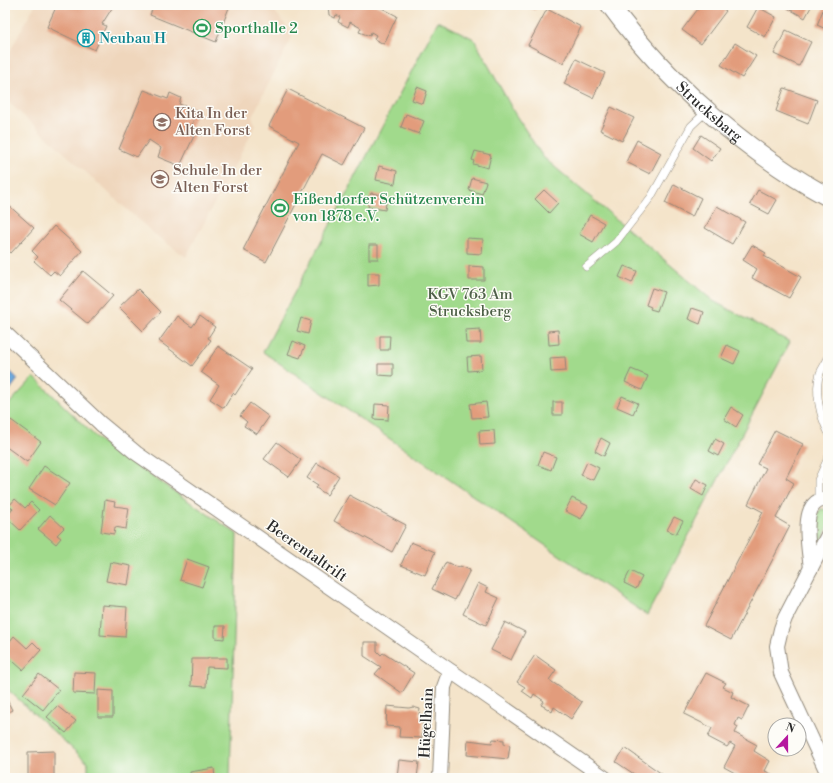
<svg xmlns="http://www.w3.org/2000/svg" width="833" height="783" viewBox="0 0 833 783" font-family="'Libre Bodoni',serif">
  <style>
    .built { fill: #efd6bc }
    .green { fill: #a1da8c; stroke: #66825c }
    .water { fill: url(#water-ripples); stroke: #4c6984 }
    .building { fill: #e29c7b }
    .lines { fill: none; stroke-linecap: round; stroke-linejoin: round }
    .service-casing { stroke: #90887a; stroke-width: 8 }
    .minor-casing { stroke: #90887a; stroke-width: 16 }
    .tertiary-casing { stroke: #90887a; stroke-width: 20 }
    .service { stroke: #fff; stroke-width: 7 }
    .minor { stroke: #fff; stroke-width: 14 }
    .tertiary { stroke: #fff; stroke-width: 18 }
    .labels { text-anchor: middle; stroke-width: 3; stroke-linejoin: round; paint-order: stroke }
    .leisure-label { font-size: 15px; fill: #27864d; stroke: #fdfcf7; text-anchor: start }
    .culture-label { font-size: 15px; fill: #0d838f; stroke: #fdfcf7; text-anchor: start }
    .street-label { font-size: 15px; fill: #2b2b2b; stroke: #fdfcf7 }
    .education-label { font-size: 15px; fill: #785e54; stroke: #fdfcf7; text-anchor: start }
    .park-label { font-size: 15px; fill: #4e6048; stroke: #fdfcf7 }
  </style>
  <defs>
    <pattern id="water-ripples" width="26" height="14" patternUnits="userSpaceOnUse"><rect width="26" height="14" fill="#6ca7dc"/><path d="M2 4q2-2 4 0t4 0M15 11q2-2 4 0t4 0" fill="none" stroke="#5988b3"/></pattern>
  </defs>
  <rect width="100%" height="100%" fill="#fdfcf7"/>
  <filter id="ink" filterUnits="userSpaceOnUse"><feTurbulence type="fractalNoise" baseFrequency=".025" numOctaves="2"/><feDisplacementMap in="SourceGraphic" scale="8" xChannelSelector="R" yChannelSelector="G"/><feConvolveMatrix kernelMatrix="1 2 1 2 8 2 1 2 1" color-interpolation-filters="sRGB"/></filter>
  <filter id="wash" filterUnits="userSpaceOnUse"><feTurbulence type="fractalNoise" baseFrequency=".012" numOctaves="4" result="noise"/><feDisplacementMap in="SourceGraphic" scale="16" xChannelSelector="R" yChannelSelector="G"/><feGaussianBlur stdDeviation="0.9" result="paint"/><feColorMatrix in="noise" values="0 0 0 0 0 0 0 0 0 0 0 0 0 0 0 0 0 1.4 0 .05"/><feComposite in="paint" operator="in"/></filter>
  <g filter="url(#wash)">
    <rect width="100%" height="100%" fill="#f4e4ca"/>
    <polygon class="built" points="35,5 270,5 293,35 252,117 256,125 186,257 153,233 5,99 5,60"/>
    <g class="green">
      <polygon points="438,21 474,39 515,114 543,157 713,301 790,342 647,615 263,352"/>
      <polygon points="34,377 100,441 237,534 230,778 88,778 88,763 5,687 5,403 8,405"/>
      <path d="M821 509 828 510V526L823 539 819 541 817 540C816 530 814 515 821 509Z"/>
    </g>
    <polygon class="water" points="5,366 18,379 6,395 5,394"/>
    <g id="blocks">
      <g class="building">
        <polygon points="57,5 114,5 102,24 106,26 95,50 47,27"/>
        <polygon points="149,5 230,5 216,42 150,15 153,7"/>
        <polygon points="328,5 376,5 397,16 384,44 374,39 376,35 371,32 370,36 359,32 361,28 350,22 348,27 338,22 340,17 336,15 335,18 329,15"/>
        <polygon points="524,5 537,5 535,10"/>
        <polygon points="658,5 667,5 661,10"/>
        <polygon points="701,5 718,5 726,11 701,44 682,30"/>
        <polygon points="785,5 812,5 805,18 784,6"/>
        <polygon points="825,5 828,5 828,30 817,25"/>
        <polygon points="758,7 776,17 765,37 747,27"/>
        <polygon points="547,9 581,27 563,63 528,45"/>
        <polygon points="786,30 811,42 799,66 774,54"/>
        <polygon points="735,43 756,56 742,78 721,65"/>
        <polygon points="576,59 605,73 593,98 564,84"/>
        <polygon points="417,87 427,91 423,104 412,100"/>
        <polygon points="784,88 817,100 808,124 776,111"/>
        <polygon points="288,89 364,128 344,165 322,154 266,262 243,250 299,142 269,126"/>
        <polygon points="144,90 168,99 170,93 181,98 179,104 197,110 189,134 194,136 180,166 158,157 161,148 149,140 137,157 119,149"/>
        <polygon points="611,107 634,118 622,141 600,130"/>
        <polygon points="406,114 424,121 419,134 401,127"/>
        <polygon points="701,135 720,148 711,161 693,148"/>
        <polygon points="637,140 661,153 650,174 626,162"/>
        <polygon points="475,151 491,155 488,168 473,164 474,161 472,160"/>
        <polygon points="379,166 397,171 395,184 376,180"/>
        <polygon points="472,178 486,182 482,194 469,190"/>
        <polygon points="674,184 701,198 692,217 665,203"/>
        <polygon points="544,190 558,203 549,213 535,199"/>
        <polygon points="758,190 777,200 769,214 750,204"/>
        <polygon points="371,193 387,196 385,210 368,207"/>
        <polygon points="6,203 34,228 11,253 5,248"/>
        <polygon points="717,206 745,222 732,244 705,228"/>
        <polygon points="590,215 604,223 593,242 579,234"/>
        <polygon points="54,226 82,251 60,276 54,271 50,275 34,261 38,257 32,251"/>
        <polygon points="467,238 483,239 482,254 467,253"/>
        <rect x="369" y="245" width="9" height="14"/>
        <polygon points="752,245 766,253 764,256 801,277 789,298 752,278 757,269 743,260"/>
        <polygon points="469,266 484,267 484,280 469,280"/>
        <polygon points="624,266 637,271 632,283 619,277"/>
        <polygon points="83,271 113,296 88,324 59,300"/>
        <polygon points="368,273 379,273 379,285 368,286"/>
        <polygon points="652,288 664,292 657,311 650,309 651,307 646,305"/>
        <polygon points="138,289 161,312 143,331 119,307"/>
        <polygon points="692,308 704,312 700,324 688,319"/>
        <polygon points="177,316 192,327 200,316 215,327 208,338 211,340 192,366 159,341"/>
        <polygon points="301,318 311,321 308,334 297,331"/>
        <polygon points="480,329 481,343 466,343 465,330"/>
        <polygon points="558,330 559,344 549,345 548,331"/>
        <polygon points="380,336 390,336 389,350 380,350"/>
        <polygon points="293,341 305,346 300,358 288,354"/>
        <polygon points="727,345 740,351 734,364 721,358"/>
        <polygon points="218,346 252,369 235,395 233,393 224,408 210,399 219,385 201,372"/>
        <polygon points="481,356 482,370 468,371 467,357"/>
        <polygon points="565,357 566,371 551,372 550,358"/>
        <polygon points="378,364 393,364 393,376 378,375"/>
        <polygon points="631,369 648,376 642,390 625,382"/>
        <polygon points="622,396 638,403 633,414 617,407"/>
        <polygon points="486,402 488,417 472,418 470,404"/>
        <rect x="553" y="402" width="9" height="13"/>
        <polygon points="250,403 269,417 257,434 244,426 247,422 240,416"/>
        <polygon points="375,404 389,405 388,420 374,419"/>
        <polygon points="731,407 743,415 736,427 724,419"/>
        <polygon points="11,420 41,442 27,462 5,446 5,427"/>
        <polygon points="494,430 495,444 480,445 479,431"/>
        <polygon points="775,430 803,444 786,478 794,483 776,518 790,526 731,640 704,626 763,512 748,504 766,468 757,464"/>
        <polygon points="601,438 610,443 604,456 595,451"/>
        <polygon points="715,439 724,444 718,456 709,451"/>
        <polygon points="277,442 301,460 289,477 264,459"/>
        <polygon points="543,452 556,457 551,470 538,465"/>
        <polygon points="587,462 599,468 593,480 581,475"/>
        <polygon points="317,463 339,476 327,495 316,488 318,485 307,478"/>
        <polygon points="44,466 70,483 55,505 29,489"/>
        <polygon points="696,479 708,485 703,496 691,489"/>
        <polygon points="349,495 406,525 392,552 334,521"/>
        <polygon points="572,498 588,506 581,519 565,511"/>
        <polygon points="15,499 25,508 31,502 39,510 20,530 6,517 13,509 9,506"/>
        <polygon points="105,500 115,502 114,506 129,508 126,529 115,527 114,534 101,532"/>
        <polygon points="50,515 64,528 57,535 61,538 56,544 38,529"/>
        <polygon points="674,517 683,521 676,534 667,530"/>
        <polygon points="411,542 435,552 425,575 401,565"/>
        <polygon points="187,559 209,567 202,587 180,580"/>
        <polygon points="110,562 131,566 128,585 106,581"/>
        <polygon points="446,562 459,568 460,566 470,570 455,600 432,589"/>
        <polygon points="630,571 642,577 636,589 624,583"/>
        <polygon points="478,583 488,588 486,592 499,598 486,625 463,614"/>
        <polygon points="102,605 127,607 125,637 100,635"/>
        <polygon points="505,622 525,632 511,660 491,650"/>
        <polygon points="215,626 225,626 224,639 215,638"/>
        <polygon points="5,636 10,641 14,636 27,648 33,642 41,650 23,670 5,654"/>
        <polygon points="364,642 377,642 377,651 381,655 383,653 414,673 402,693 375,674 381,667 364,656"/>
        <polygon points="535,655 556,670 549,680 582,702 571,719 554,707 552,712 545,707 541,705 544,701 534,694 532,698 522,691 525,687 517,682"/>
        <polygon points="208,658 227,658 227,668 207,667 206,687 191,686 192,659 208,659"/>
        <polygon points="74,672 96,673 95,694 73,693"/>
        <polygon points="706,673 726,683 723,687 733,692 731,697 749,706 742,720 738,718 735,725 738,727 735,733 757,745 754,751 770,761 765,771 780,778 744,778 724,767 735,746 730,743 727,747 708,737 712,728 684,714"/>
        <polygon points="39,674 59,690 43,710 23,694"/>
        <polygon points="98,690 113,691 113,717 98,717"/>
        <polygon points="5,696 12,710 5,714"/>
        <polygon points="57,706 76,721 66,733 47,717"/>
        <polygon points="387,706 409,708 413,707 420,709 419,715 423,716 422,738 399,737 400,727 386,726"/>
        <polygon points="493,739 504,740 504,744 510,745 508,759 467,755 468,740 492,743"/>
        <polygon points="625,748 662,774 659,778 640,778 616,762"/>
        <polygon points="54,751 54,778 28,778 28,752"/>
        <polygon points="399,760 419,762 417,778 397,777"/>
        <polygon points="214,768 215,778 191,778 190,772"/>
        <polygon points="97,776 112,777 112,778 97,778"/>
      </g>
    </g>
  </g>
  <g filter="url(#ink)">
    <use href="#blocks" fill-opacity="0" stroke="#90887a" stroke-width="1"/>
    <g class="lines">
      <defs>
        <g id="service">
          <polyline points="586,267 616,242 651,197 691,126 708,110"/>
          <path d="M828 358C826 363 822 368 820 373 814 391 820 416 828 432"/>
          <polyline points="818,500 818,480 828,458"/>
        </g>
        <g id="minor">
          <polyline points="5,333 101,424 136,453 605,778"/>
          <polyline points="828,535 785,618 781,629 777,646 781,673 828,774"/>
          <path d="M811 568C809 550 798 496 828 500"/>
          <polyline points="440,778 444,687 447,679 452,672"/>
        </g>
        <g id="tertiary">
          <path id="s1" d="M610 5C667 82 745 151 828 197"/>
        </g>
      </defs>
      <use href="#service" class="service-casing"/>
      <use href="#minor" class="minor-casing"/>
      <use href="#tertiary" class="tertiary-casing"/>
      <use href="#service" class="service"/>
      <use href="#minor" class="minor"/>
      <use href="#tertiary" class="tertiary"/>
    </g>
  </g>
  <defs>
    <symbol id="stadium-ring" viewBox="-11 -11 22 22"><circle r="9.5" fill="#fdfcf7" stroke="#2e9e5b" stroke-width="1.5"/><path d="M0-5a6.5 5 0 1 0 0 10a6.5 5 0 1 0 0-10ZM-3.5-1.8h7v3.6h-7Z" fill="#2e9e5b"/></symbol>
    <symbol id="building-ring" viewBox="-11 -11 22 22"><circle r="9.5" fill="#fdfcf7" stroke="#0f9aa8" stroke-width="1.5"/><path d="M-4-6H4V6H1V3H-1V6H-4ZM-2.5-4.3h1.7v1.8h-1.7ZM.8-4.3h1.7v1.8H.8ZM-2.5-1h1.7V.8h-1.7ZM.8-1h1.7V.8H.8Z" fill="#0f9aa8"/></symbol>
    <symbol id="school-ring" viewBox="-11 -11 22 22"><circle r="9.5" fill="#fdfcf7" stroke="#8d6e63" stroke-width="1.5"/><path d="M0-5L7-2L0 1L-7-2ZM-4 1L0 2.5L4 1V4Q0 6-4 4Z" fill="#8d6e63"/></symbol>
  </defs>
  <g fill-rule="evenodd">
    <use href="#stadium-ring" x="192" y="18" width="20" height="20"/>
    <use href="#building-ring" x="76" y="28" width="20" height="20"/>
    <use href="#school-ring" x="152" y="112" width="20" height="20"/>
    <use href="#school-ring" x="150" y="169" width="20" height="20"/>
    <use href="#stadium-ring" x="270" y="198" width="20" height="20"/>
  </g>
  <g class="labels">
    <g class="leisure-label">
      <text x="215" y="33">Sporthalle 2</text>
      <text x="293" y="204">Eißendorfer Schützenverein<tspan x="293" dy="17">von 1878 e.V.</tspan></text>
    </g>
    <g class="culture-label">
      <text x="99" y="43">Neubau H</text>
    </g>
    <g class="street-label">
      <text dy="5" stroke="none"><textPath href="#s1" startOffset="146">Strucksbarg</textPath></text>
      <text transform="translate(307 551) rotate(35)" y="5">Beerentaltrift</text>
      <text transform="translate(426 723) rotate(-87)" y="5">Hügelhain</text>
    </g>
    <g class="education-label">
      <text x="175" y="118">Kita In der<tspan x="175" dy="17">Alten Forst</tspan></text>
      <text x="173" y="175">Schule In der<tspan x="173" dy="17">Alten Forst</tspan></text>
    </g>
    <g class="park-label">
      <text x="470" y="299">KGV 763 Am<tspan x="470" dy="17">Strucksberg</tspan></text>
    </g>
  </g>
  <rect width="833" height="783" fill="none" stroke="#fdfcf7" stroke-width="20"/>
  <g transform="translate(787 737) rotate(21)"><circle r="19" fill="#fdfcf7" stroke="#a9a8a5"/>
  <path d="M0-3L7 15L0 10L-7 15Z" fill="#b5179e"/>
  <text y="-6" font-size="11" font-weight="bold" text-anchor="middle" fill="#2b2b2b">N</text>
  </g>
</svg>
